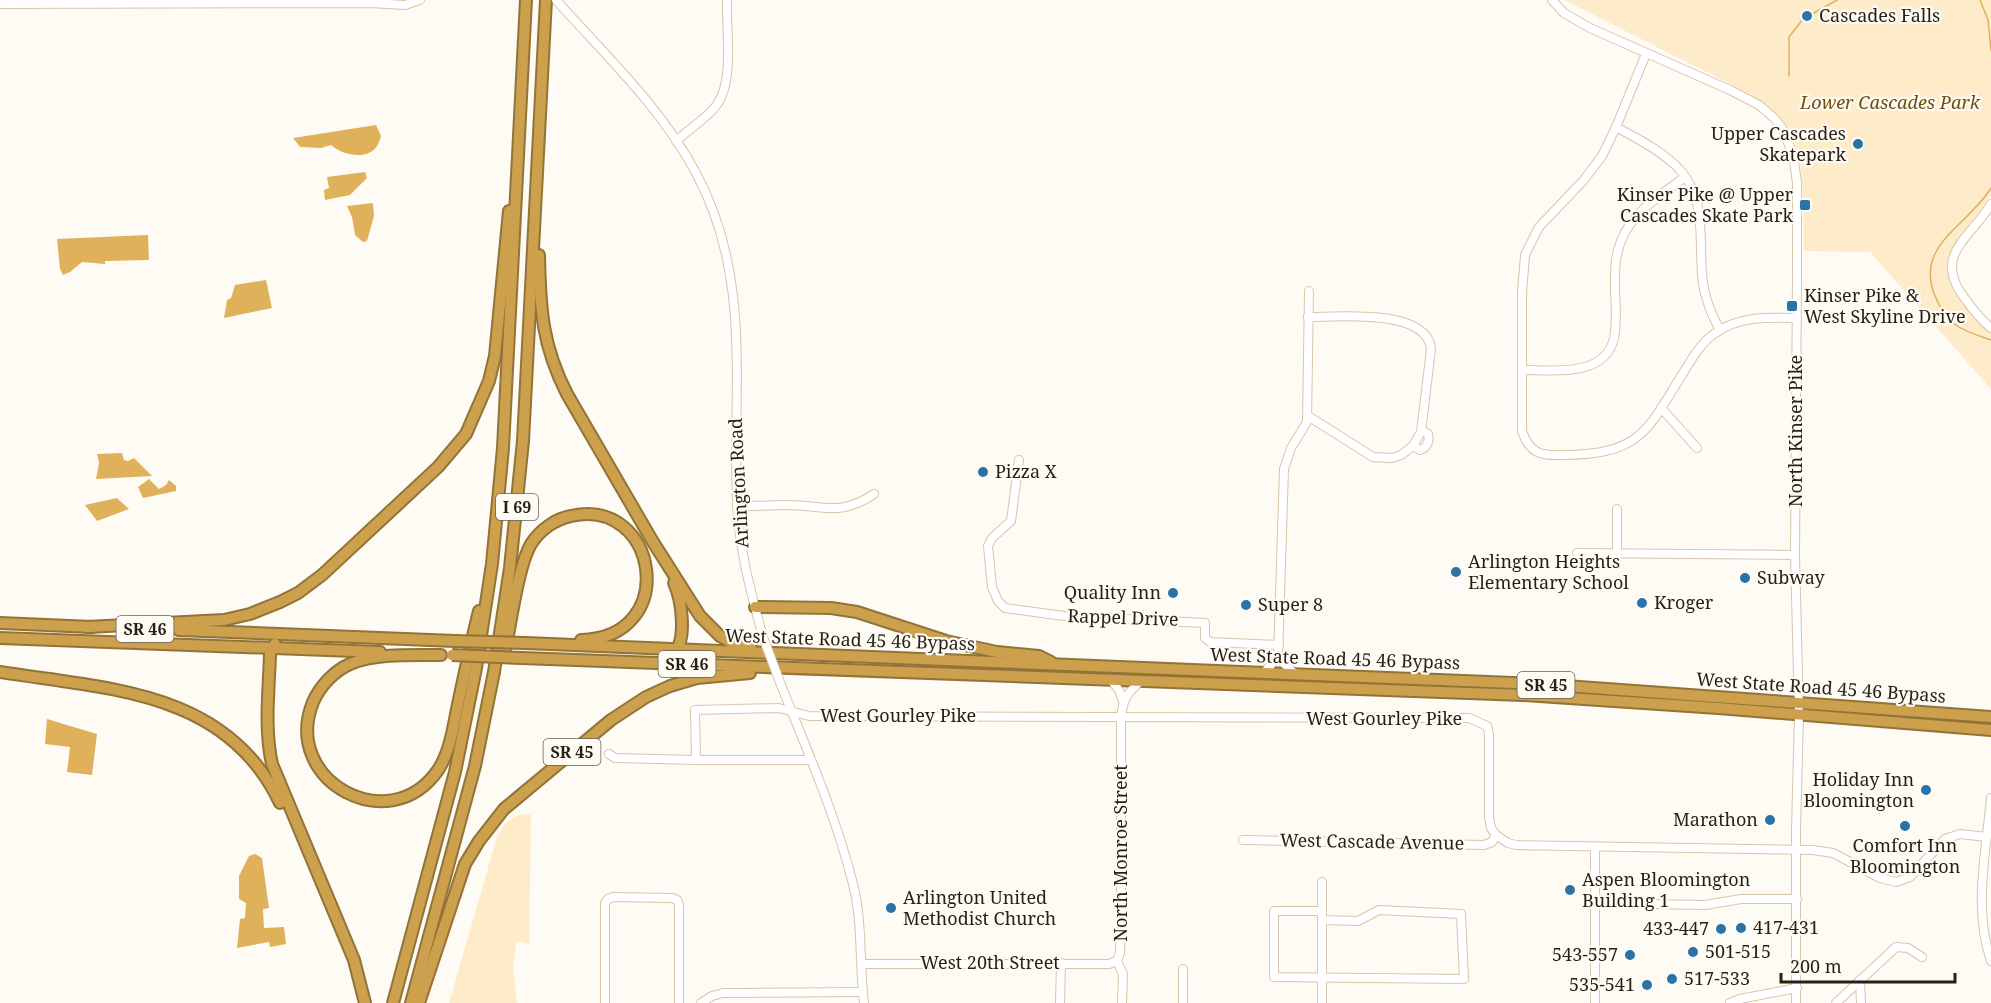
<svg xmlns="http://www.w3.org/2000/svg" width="1991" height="1003" viewBox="0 0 1991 1003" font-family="'Noto Serif',serif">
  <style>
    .green { fill: #feebc9 }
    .water { fill: #dfb15b }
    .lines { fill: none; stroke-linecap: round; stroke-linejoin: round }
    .stream { stroke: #dfb15b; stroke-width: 1.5 }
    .minor-casing { stroke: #d7c6a9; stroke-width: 10 }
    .highway-casing { stroke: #927338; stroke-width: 14 }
    .minor { stroke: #fff; stroke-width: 8 }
    .highway { stroke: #cca04c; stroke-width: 10 }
    .minor-bridge-casing { stroke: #d7c6a9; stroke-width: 10; stroke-linecap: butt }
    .highway-bridge-casing { stroke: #927338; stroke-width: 14; stroke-linecap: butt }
    .minor-bridge { stroke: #fff; stroke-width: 8 }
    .highway-bridge { stroke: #cca04c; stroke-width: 10 }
    .poi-dot { fill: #2a73a7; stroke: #fefbf5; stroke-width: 2 }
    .labels { text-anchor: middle; stroke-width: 4.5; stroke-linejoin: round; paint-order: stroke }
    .shield { fill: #fefbf5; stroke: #666158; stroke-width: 1.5 }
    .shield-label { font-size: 16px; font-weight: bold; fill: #251f14 }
    .poi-label { font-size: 18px; fill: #251f14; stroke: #fefbf5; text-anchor: start }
    .park-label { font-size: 18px; font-style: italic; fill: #6d4f0a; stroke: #fefbf5 }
    .street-label { font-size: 18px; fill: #251f14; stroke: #fefbf5 }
  </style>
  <rect width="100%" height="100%" fill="#fefbf5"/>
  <g class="green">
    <path d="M1564 0H1991V195L1952 251 1948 265 1952 283 1991 331V389L1870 252 1804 251C1802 215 1807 157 1788 128 1778 113 1764 103 1750 94Z"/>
    <path d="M531 813 529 944 517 941C511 962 514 981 517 1003H449L497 837C508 819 510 816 531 813Z"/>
  </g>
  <g class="water">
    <path d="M376 125 381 136C380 139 379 143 377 146 367 161 342 155 331 145L321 148 300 147 293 138Z"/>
    <polygon points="365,172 367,178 350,195 325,200 324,190 329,188 327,177"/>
    <polygon points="373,203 374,216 367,241 363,242 355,235 352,217 347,206"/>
    <polygon points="148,235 149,260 105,261 105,264 82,262 70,272 63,275 60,269 57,239"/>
    <polygon points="266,280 272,308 224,318 227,300 231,298 235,285"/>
    <polygon points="122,453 124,460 128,461 134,458 152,476 96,479 99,463 97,454"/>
    <polygon points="149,479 159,489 166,485 169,480 176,486 176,491 143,498 138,487"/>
    <polygon points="117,498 129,509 97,521 85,505"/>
    <polygon points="47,719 97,734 92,775 67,772 70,747 45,744"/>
    <polygon points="255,854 262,858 269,908 263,909 264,928 284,927 286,944 270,947 269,942 237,948 240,919 245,918 246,903 239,899 239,876 249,856"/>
  </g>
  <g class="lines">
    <g class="stream">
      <polyline points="1980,0 1988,20 1991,51"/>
      <polyline points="1789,76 1789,37 1803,19 1837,0"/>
      <path d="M1991 188C1968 226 1914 245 1935 296 1948 327 1962 330 1991 340"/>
    </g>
    <defs>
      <g id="minor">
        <path d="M556 0C605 55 661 107 696 173 753 279 732 388 737 503 739 549 751 593 763 637"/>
        <polyline points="1552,0 1564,13 1590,28 1730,90 1759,105 1774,118 1782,128 1793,154 1797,183 1797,276 1795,555 1799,714 1796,831 1796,1003"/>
        <polyline points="2,4 369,3 405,5 420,0"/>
        <path d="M1646 54 1616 127 1602 156 1583 181 1539 227 1525 255 1522 293V431C1530 454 1541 456 1564 455 1643 454 1647 430 1685 370 1693 357 1701 343 1714 334 1738 316 1768 317 1797 318"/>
        <path d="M1616 127C1638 139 1664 152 1681 171 1706 200 1699 238 1702 273 1703 294 1710 312 1720 330"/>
        <path d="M676 141C689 129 708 118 718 103 734 79 726 29 727 0"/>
        <path d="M1991 204C1971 238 1933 254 1963 296 1971 307 1980 319 1991 328"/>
        <path d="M1522 370C1553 370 1605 378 1614 338 1617 323 1616 307 1615 292 1615 275 1614 258 1621 241 1632 212 1661 195 1685 177"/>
        <polyline points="1661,408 1697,448"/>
        <path d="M1308 416 1373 457 1392 458 1401 455 1413 446 1421 432 1431 349C1427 308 1338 317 1308 317"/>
        <path d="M1413 446 1420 450C1427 448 1430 441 1428 434L1422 430"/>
        <polyline points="1019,460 1011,521 992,538 988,546 992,587 998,601 1005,608 1064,616 1205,623 1205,638 1210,642 1279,645"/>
        <path d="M737 507C754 506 772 505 789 505 825 506 841 516 874 494"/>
        <polyline points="1617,509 1617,553"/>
        <polyline points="1577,553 1795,555"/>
        <polyline points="1278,658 1294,673"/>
        <polyline points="1264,672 1278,658 1284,469 1291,448 1307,422 1309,291"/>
        <polyline points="1110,679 1119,690 1123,701"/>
        <path d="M781 685C807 750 836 816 853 884 863 923 859 963 864 1003"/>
        <polyline points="609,754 615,758 696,760"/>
        <polyline points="810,760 696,760 695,710 779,708 809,716 1469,718 1487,726 1489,734 1489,817 1491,828 1496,835 1508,843 1516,845 1813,850 1833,853 1880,878 1896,882 1910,877 1945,839 1960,834 1987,837"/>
        <path d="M1991 798C1986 853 1973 908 1991 961"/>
        <polyline points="1243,840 1484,845 1492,842 1496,835"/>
        <polyline points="1595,847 1595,1003"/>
        <polyline points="1322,882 1322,1003"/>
        <polyline points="1649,904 1705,905 1741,899 1797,899"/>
        <polyline points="1322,920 1358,921 1379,910 1461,914 1464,979 1274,977 1274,911 1322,911"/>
        <polyline points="862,964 1109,964 1117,961"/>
        <polyline points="1860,980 1861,1003"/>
        <polyline points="605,1003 605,903 608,899 613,897 672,898 677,900 679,905 679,1003"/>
        <polyline points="701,1003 712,996 723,993 863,992"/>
        <polyline points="1060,1003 1061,963"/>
        <path d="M1122 1003 1123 974 1117 961 1120 953 1121 928V718C1123 699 1126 694 1141 681"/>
        <polyline points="1183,1003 1183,969"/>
        <polyline points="1730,1003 1740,999 1797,988"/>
        <polyline points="1836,1003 1896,947 1908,948 1922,957"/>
      </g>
      <g id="highway">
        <path d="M539 255C540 309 542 345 567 394L653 542 700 616 720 636 733 643 751 647"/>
        <polyline points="755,607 831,608 857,612 946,641 997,652 1039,656 1051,662"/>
        <polyline points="0,623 92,627"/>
        <polyline points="87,627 224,620 250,614 280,602 298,593 322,575 438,467 466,434 489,381 495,356 509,211"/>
        <polyline points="179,630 455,641"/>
        <polyline points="0,638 380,652"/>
        <polyline points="525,643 1538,684 1991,717"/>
        <path d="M275 644 270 654C269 690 264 728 272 764L354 960 365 1003"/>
        <path d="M505 650C511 623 518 566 531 544 540 530 555 519 571 516 658 496 681 638 581 640"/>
        <path d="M674 654C687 639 682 600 674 583"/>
        <path d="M441 655C414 655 375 653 350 664 334 671 320 686 313 702 281 781 390 840 438 770 450 752 453 729 457 709 464 676 471 643 479 611"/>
        <polyline points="522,658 1523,695 1718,708 1991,730"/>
        <path d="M0 672C107 689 227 690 280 803"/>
        <polyline points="393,1003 455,772 476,668 492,564 503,448 526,0"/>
        <polyline points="411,1003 475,766 494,672 510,568 523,441 546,0"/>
        <polyline points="419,1003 465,864 479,841 504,809 611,720 646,697 670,686 697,678 750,673"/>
      </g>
    </defs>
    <use href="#minor" class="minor-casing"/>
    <use href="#highway" class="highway-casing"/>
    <use href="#minor" class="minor"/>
    <use href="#highway" class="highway"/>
    <defs>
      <polyline id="minor-bridge" points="763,637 781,685"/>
      <g id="highway-bridge">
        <polyline points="455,641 525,643"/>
        <polyline points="452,655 522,658"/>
      </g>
    </defs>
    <use href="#minor-bridge" class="minor-bridge-casing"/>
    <use href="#highway-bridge" class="highway-bridge-casing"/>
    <use href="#minor-bridge" class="minor-bridge"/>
    <use href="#highway-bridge" class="highway-bridge"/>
  </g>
  <g class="poi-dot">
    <circle cx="1807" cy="16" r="6"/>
    <circle cx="1858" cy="144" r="6"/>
    <rect x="1799" y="199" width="12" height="12" rx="3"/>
    <rect x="1786" y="300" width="12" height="12" rx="3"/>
    <circle cx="983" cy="472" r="6"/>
    <circle cx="1456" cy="572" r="6"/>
    <circle cx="1745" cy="578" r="6"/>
    <circle cx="1173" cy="593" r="6"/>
    <circle cx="1642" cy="603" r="6"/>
    <circle cx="1246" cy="605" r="6"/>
    <circle cx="1926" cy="790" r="6"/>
    <circle cx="1770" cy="820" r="6"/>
    <circle cx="1905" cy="826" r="6"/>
    <circle cx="1570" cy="890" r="6"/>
    <circle cx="891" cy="908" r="6"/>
    <circle cx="1741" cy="928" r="6"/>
    <circle cx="1721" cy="929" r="6"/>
    <circle cx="1693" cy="952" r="6"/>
    <circle cx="1630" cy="955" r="6"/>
    <circle cx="1672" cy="979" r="6"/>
    <circle cx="1647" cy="985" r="6"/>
  </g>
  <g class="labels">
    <g class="shield">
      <rect x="496" y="494" width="42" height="26" rx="4.5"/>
      <rect x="116.5" y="616" width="57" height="26" rx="4.5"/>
      <rect x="658.5" y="651" width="57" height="26" rx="4.5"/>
      <rect x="1517.5" y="672" width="57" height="26" rx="4.5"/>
      <rect x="543.5" y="739" width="57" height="26" rx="4.5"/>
    </g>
    <g class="shield-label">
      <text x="517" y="513">I 69</text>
      <text x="145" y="635">SR 46</text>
      <text x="687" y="670">SR 46</text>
      <text x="1546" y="691">SR 45</text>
      <text x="572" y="758">SR 45</text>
    </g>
    <g class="poi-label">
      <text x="1819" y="22">Cascades Falls</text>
      <text x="1846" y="140" text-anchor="end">Upper Cascades<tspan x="1846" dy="21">Skatepark</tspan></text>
      <text x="1793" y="201" text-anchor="end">Kinser Pike @ Upper<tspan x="1793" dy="21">Cascades Skate Park</tspan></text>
      <text x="1804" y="302">Kinser Pike &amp;<tspan x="1804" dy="21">West Skyline Drive</tspan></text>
      <text x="995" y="478">Pizza X</text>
      <text x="1468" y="568">Arlington Heights<tspan x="1468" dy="21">Elementary School</tspan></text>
      <text x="1757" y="584">Subway</text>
      <text x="1161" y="599" text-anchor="end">Quality Inn</text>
      <text x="1654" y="609">Kroger</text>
      <text x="1258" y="611">Super 8</text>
      <text x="1914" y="786" text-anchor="end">Holiday Inn<tspan x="1914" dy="21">Bloomington</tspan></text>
      <text x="1758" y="826" text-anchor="end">Marathon</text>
      <text x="1905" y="852" text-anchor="middle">Comfort Inn<tspan x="1905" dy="21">Bloomington</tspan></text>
      <text x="1582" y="886">Aspen Bloomington<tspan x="1582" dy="21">Building 1</tspan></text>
      <text x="903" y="904">Arlington United<tspan x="903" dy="21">Methodist Church</tspan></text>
      <text x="1753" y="934">417-431</text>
      <text x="1709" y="935" text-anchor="end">433-447</text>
      <text x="1705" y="958">501-515</text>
      <text x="1618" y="961" text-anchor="end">543-557</text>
      <text x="1684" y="985">517-533</text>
      <text x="1635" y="991" text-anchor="end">535-541</text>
    </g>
    <g class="park-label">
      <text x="1890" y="109">Lower Cascades Park</text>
    </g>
    <g class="street-label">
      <text transform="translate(1796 431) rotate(-90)" y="6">North Kinser Pike</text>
      <text transform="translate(739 483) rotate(-93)" y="6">Arlington Road</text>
      <text transform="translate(1123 618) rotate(2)" y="6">Rappel Drive</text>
      <text transform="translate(850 640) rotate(2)" y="6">West State Road 45 46 Bypass</text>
      <text transform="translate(1335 659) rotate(2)" y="6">West State Road 45 46 Bypass</text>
      <text transform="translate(1821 688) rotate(4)" y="6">West State Road 45 46 Bypass</text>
      <text x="898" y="722">West Gourley Pike</text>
      <text x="1384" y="725">West Gourley Pike</text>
      <text transform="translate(1372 842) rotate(1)" y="6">West Cascade Avenue</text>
      <text transform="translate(1121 853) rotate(-90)" y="6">North Monroe Street</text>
      <text x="990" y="969">West 20th Street</text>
    </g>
  </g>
  <path d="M1781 973v9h174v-9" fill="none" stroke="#251f14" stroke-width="3"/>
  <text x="1790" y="973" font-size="18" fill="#251f14" stroke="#fefbf5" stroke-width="4.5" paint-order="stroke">200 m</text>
</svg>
